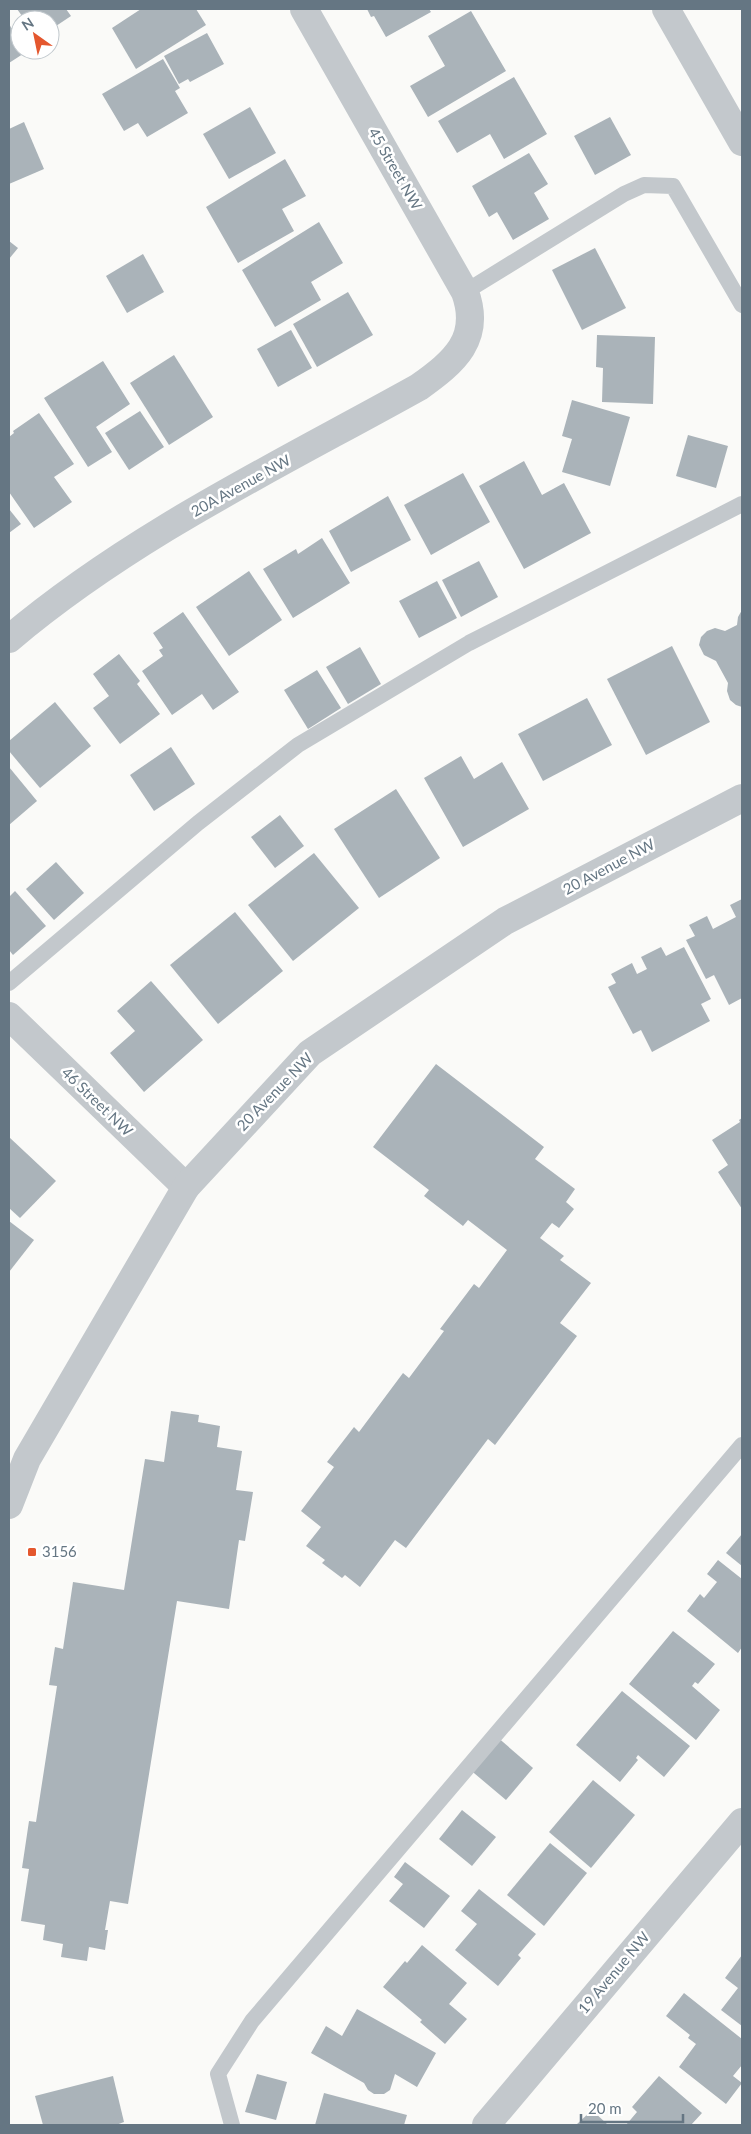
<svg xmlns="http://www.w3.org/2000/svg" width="751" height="2134" viewBox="0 0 751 2134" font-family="Lato,sans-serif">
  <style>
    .building { fill: #aab3b9 }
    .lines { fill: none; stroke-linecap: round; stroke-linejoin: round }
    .service { stroke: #c3c8cc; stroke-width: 16 }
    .minor { stroke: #c3c8cc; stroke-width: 28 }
    .tertiary { stroke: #c3c8cc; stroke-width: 28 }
    .poi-dot { fill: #e4572e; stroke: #fff; stroke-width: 2 }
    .labels { text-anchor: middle; stroke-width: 5; stroke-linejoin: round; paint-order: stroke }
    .street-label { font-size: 15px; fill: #657683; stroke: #fff }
    .poi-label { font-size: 15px; fill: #657683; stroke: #fff; text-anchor: start }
  </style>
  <rect width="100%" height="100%" fill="#fafaf8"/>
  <g class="building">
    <polygon points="17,9 66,9 71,16 50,30 50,20 25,20"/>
    <polygon points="141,9 196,9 206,25 136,69 112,28"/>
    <polygon points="367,9 429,9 431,12 386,37 374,16 371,17"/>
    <polygon points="471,11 506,71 428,117 410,86 445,66 428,36"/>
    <polygon points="9,24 20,42 20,50 26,52 9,63"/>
    <polygon points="207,33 224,64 190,82 188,79 179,84 164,56"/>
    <polygon points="163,59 180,88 175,91 188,113 147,137 138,123 124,131 102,94"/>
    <polygon points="514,77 547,134 504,159 490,134 457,153 438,121"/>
    <polygon points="250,107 276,153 229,179 203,134"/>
    <polygon points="610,117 631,155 595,175 574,136"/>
    <polygon points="24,122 44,169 9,184 9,129"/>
    <polygon points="529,153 548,184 534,193 549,219 513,240 497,212 489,217 472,186"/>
    <polygon points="285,159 306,196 282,209 294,231 238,263 206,207"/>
    <polygon points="319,222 343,263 311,282 321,300 275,327 242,270"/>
    <polygon points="9,241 18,248 9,259"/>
    <polygon points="595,248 626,308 582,330 552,270"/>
    <polygon points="143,254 164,292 127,313 106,276"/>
    <polygon points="348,292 373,335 317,367 293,324"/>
    <polygon points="291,330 312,368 278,387 257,349"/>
    <polygon points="597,335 655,337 653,404 602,402 603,368 596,367"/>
    <polygon points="174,355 213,417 169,445 130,383"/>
    <polygon points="103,361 130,404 96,427 112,452 88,467 44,398"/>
    <polygon points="572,400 630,417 610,486 562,472 572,439 562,436"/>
    <polygon points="140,411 164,447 129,470 105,433"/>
    <polygon points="39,413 74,464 54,477 72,502 34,528 9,492 9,437 14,433 13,431"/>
    <polygon points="688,435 728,446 716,488 676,476"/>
    <polygon points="524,461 542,495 564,483 591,533 524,569 479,486"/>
    <polygon points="463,473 490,522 431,555 404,505"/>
    <polygon points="388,496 411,540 351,572 329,531"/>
    <polygon points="9,509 21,524 9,533"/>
    <polygon points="322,538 350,583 293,618 263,569 296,549 298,554"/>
    <polygon points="479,561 498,597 461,617 442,580"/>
    <polygon points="249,571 282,620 229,656 196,607"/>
    <polygon points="437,581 457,618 419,638 399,601"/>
    <polygon points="742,610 742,707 736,705 730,700 727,691 728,683 716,661 704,655 699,645 701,637 707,631 715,628 725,631 737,625 738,617"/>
    <polygon points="183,612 239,692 213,710 202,694 172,715 142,671 163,656 159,650 163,648 153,633"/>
    <polygon points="672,646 710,722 646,755 607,679"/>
    <polygon points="360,647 381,684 348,704 326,667"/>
    <polygon points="119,654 140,681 137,684 160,714 120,744 93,708 109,696 93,674"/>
    <polygon points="317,670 341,708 308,729 284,690"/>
    <polygon points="587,698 612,745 543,781 518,734"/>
    <polygon points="55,702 91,746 40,788 9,751 9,741"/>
    <polygon points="171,747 195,784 154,811 130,775"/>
    <polygon points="461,756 474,779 502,762 529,809 463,847 424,778"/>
    <polygon points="9,767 37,801 9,825"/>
    <polygon points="396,789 440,858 379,898 334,829"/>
    <polygon points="280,815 304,846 275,868 251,837"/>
    <polygon points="314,853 359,908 293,961 248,905"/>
    <polygon points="56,862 84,893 54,920 26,889"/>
    <polygon points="15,891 46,926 13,955 9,950 9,897"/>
    <polygon points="742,899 742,998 729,1005 714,975 706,979 686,940 695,936 689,925 707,916 713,929 736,917 730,905"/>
    <polygon points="235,912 283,971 218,1024 170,965"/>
    <polygon points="661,947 666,956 684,947 711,999 701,1004 710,1021 652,1052 641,1030 633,1034 608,987 616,983 611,974 632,963 637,974 647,969 641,957"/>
    <polygon points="151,981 203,1040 144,1092 110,1053 135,1031 117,1011"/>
    <polygon points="436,1064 544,1147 535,1159 575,1189 566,1202 574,1209 559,1228 552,1223 540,1238 564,1256 560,1260 591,1283 560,1323 577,1336 495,1445 488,1439 406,1548 395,1540 360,1587 345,1575 342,1578 322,1563 325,1560 306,1546 321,1527 301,1511 334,1467 327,1462 354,1427 359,1432 403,1373 409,1378 444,1331 440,1329 474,1284 479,1288 507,1250 468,1220 463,1226 424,1196 429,1190 373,1147"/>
    <polygon points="742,1118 742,1209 718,1172 728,1165 712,1140 740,1122 739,1120"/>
    <polygon points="9,1137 56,1181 20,1218 9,1208"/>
    <polygon points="9,1221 34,1240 9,1272"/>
    <polygon points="171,1411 199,1415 198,1422 220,1426 217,1447 242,1451 236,1490 253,1492 245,1541 239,1540 229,1609 177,1601 128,1904 110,1901 105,1930 108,1930 105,1950 89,1947 87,1961 61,1957 63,1944 43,1940 45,1925 21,1921 29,1869 22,1868 29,1821 36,1822 57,1686 49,1685 55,1647 63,1649 73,1582 124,1590 145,1459 164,1462"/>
    <polygon points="742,1534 742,1566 726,1553"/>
    <polygon points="718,1560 742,1579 742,1647 738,1653 687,1611 700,1594 704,1598 717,1582 707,1574"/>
    <polygon points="673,1631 715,1664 698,1684 695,1682 692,1686 720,1710 696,1740 629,1684"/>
    <polygon points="622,1691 690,1746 664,1777 638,1755 636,1758 638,1760 620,1782 576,1745"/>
    <polygon points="496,1736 533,1768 506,1800 468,1768"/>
    <polygon points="593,1780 635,1815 591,1868 549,1832"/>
    <polygon points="462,1810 496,1837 472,1866 439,1839"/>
    <polygon points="550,1843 587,1873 544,1926 507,1895"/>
    <polygon points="405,1862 450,1896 424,1928 389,1901 403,1884 394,1877"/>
    <polygon points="479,1889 536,1934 518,1955 521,1958 498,1986 455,1950 477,1924 461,1911"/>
    <polygon points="422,1945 467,1983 449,2004 467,2019 445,2044 420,2022 422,2020 383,1987 405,1961 407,1963"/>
    <polygon points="742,1955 742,2026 721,2010 738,1988 725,1978"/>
    <polygon points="684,1993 742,2039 742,2065 733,2076 742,2083 726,2104 679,2067 696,2044 688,2038 690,2035 666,2016"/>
    <polygon points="357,2009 436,2053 417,2087 395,2074 390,2090 384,2094 374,2094 368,2090 364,2083 311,2053 326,2026 342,2036"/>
    <polygon points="257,2074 287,2082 276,2120 245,2112"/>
    <polygon points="113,2076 124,2122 116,2125 43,2125 35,2096"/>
    <polygon points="659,2076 702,2113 691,2125 626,2125 637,2112 632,2107"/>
    <polygon points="324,2093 407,2115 404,2125 315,2125"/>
    <polygon points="592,2110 608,2125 576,2125"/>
  </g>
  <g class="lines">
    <g class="service">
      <polyline points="465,292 624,194 644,185 673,186 742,305"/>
      <polyline points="9,983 198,823 298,745 469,643 742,504"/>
      <polyline points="232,2125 218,2074 252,2021 742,1445"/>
    </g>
    <g class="minor">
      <path d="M9 639C132 535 279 465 419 387 454 362 482 339 465 292L304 9"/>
      <polyline points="9,1016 186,1187"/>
      <polyline points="486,2125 742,1822"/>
    </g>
    <g class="tertiary">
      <polyline points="666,9 742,142"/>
      <polyline points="9,1505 27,1459 186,1187 310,1053 505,921 742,798"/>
    </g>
  </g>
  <rect class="poi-dot" x="27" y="1547" width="10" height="10" rx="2.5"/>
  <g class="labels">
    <g class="street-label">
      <text transform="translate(395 169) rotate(60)" y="5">45 Street NW</text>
      <text transform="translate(241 486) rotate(-29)" y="5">20A Avenue NW</text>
      <text transform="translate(609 867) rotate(-28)" y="5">20 Avenue NW</text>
      <text transform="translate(275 1092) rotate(-46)" y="5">20 Avenue NW</text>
      <text transform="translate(97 1102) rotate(44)" y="5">46 Street NW</text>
      <text transform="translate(614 1973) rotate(-50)" y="5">19 Avenue NW</text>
    </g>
    <g class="poi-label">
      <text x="42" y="1557">3156</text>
    </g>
  </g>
  <rect width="751" height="2134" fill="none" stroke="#657683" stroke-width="20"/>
  <g transform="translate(35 35) rotate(327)"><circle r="24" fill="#ffffff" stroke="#c1c8cd"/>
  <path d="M0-4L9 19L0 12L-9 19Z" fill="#e4572e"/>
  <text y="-8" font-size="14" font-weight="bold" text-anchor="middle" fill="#657683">N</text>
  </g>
  <path d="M581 2114v8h102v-8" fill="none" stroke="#657683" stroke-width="2.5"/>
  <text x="588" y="2114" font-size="15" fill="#657683" stroke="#ffffff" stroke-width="4" paint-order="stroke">20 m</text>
</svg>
